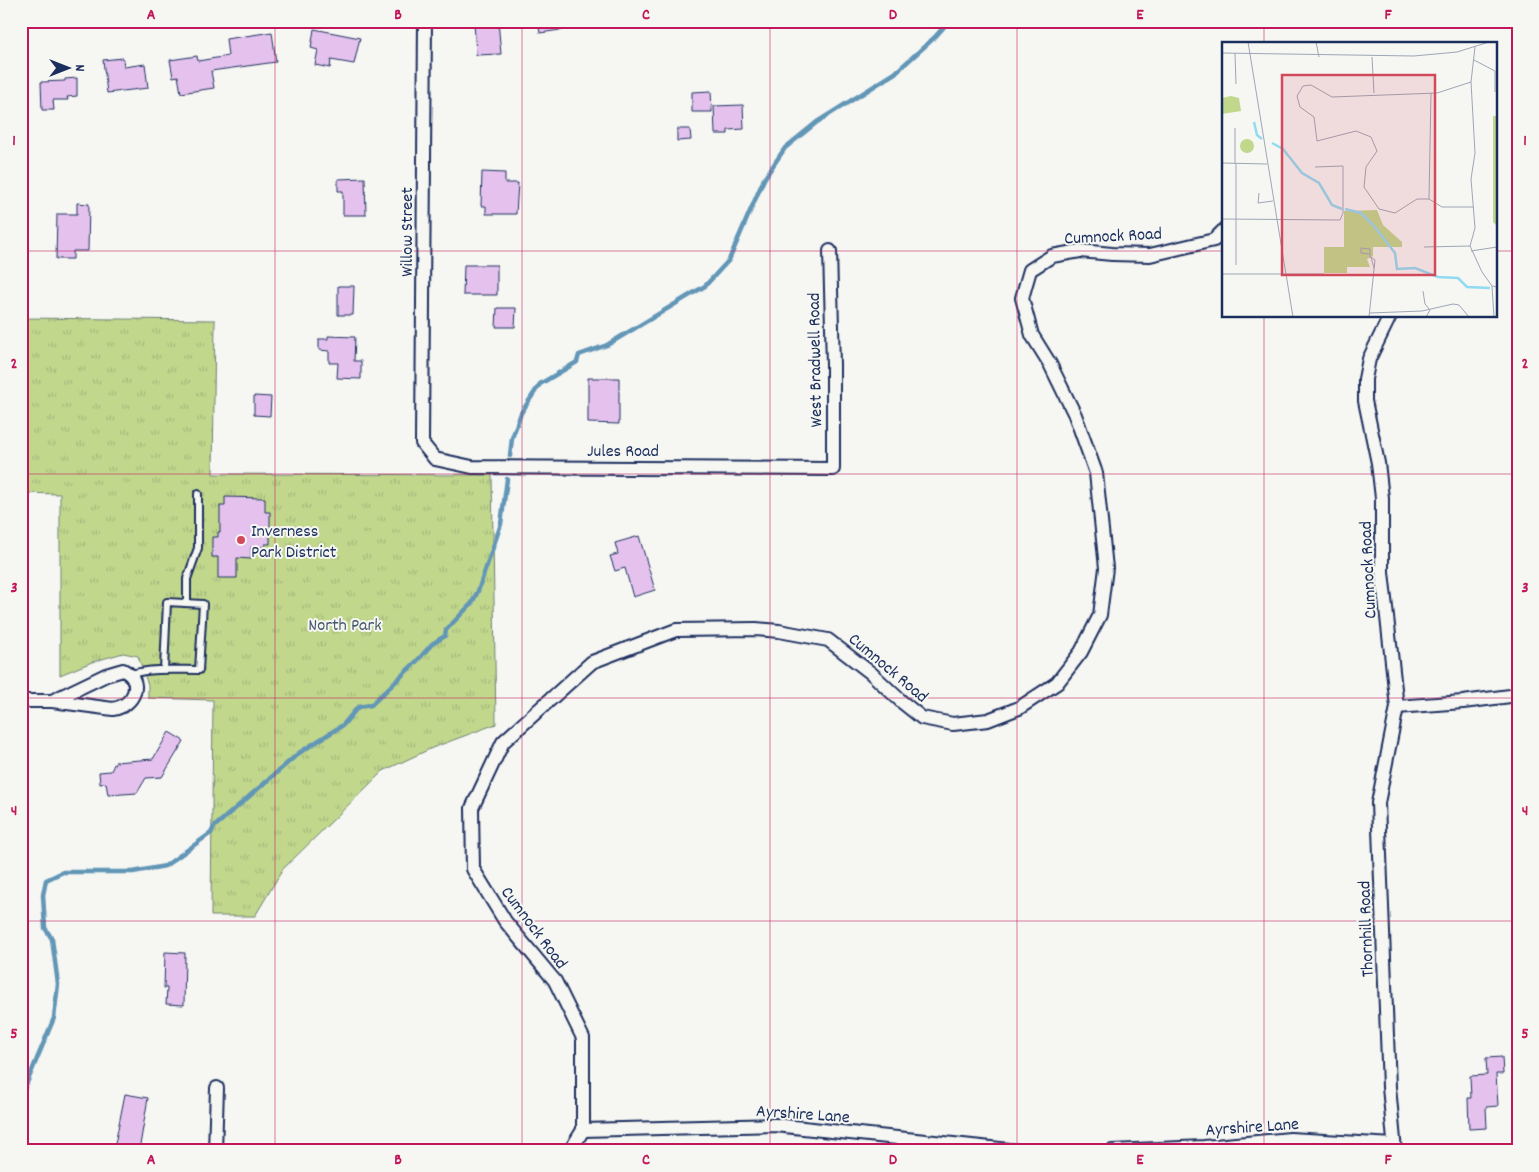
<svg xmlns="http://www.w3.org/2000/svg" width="1539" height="1172" viewBox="0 0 1539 1172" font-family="Dekko,sans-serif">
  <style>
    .park { fill: url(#park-tufts); stroke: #6e8375 }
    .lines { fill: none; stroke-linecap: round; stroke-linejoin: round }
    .stream { stroke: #6296b7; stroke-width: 4.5 }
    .building { fill: #e4c2ed; stroke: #1b2f5e }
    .service-casing { stroke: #1b2f5e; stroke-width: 10 }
    .minor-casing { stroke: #1b2f5e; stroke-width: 16 }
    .service { stroke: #f6f6f2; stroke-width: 6 }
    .minor { stroke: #f6f6f2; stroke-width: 12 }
    .grid { fill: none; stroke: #c2185b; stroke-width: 1; stroke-opacity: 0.55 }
    .poi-dot { fill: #d1495b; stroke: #f6f6f2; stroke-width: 2 }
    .labels { text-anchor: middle; stroke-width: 4; stroke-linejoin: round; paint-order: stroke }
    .street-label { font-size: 18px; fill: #1b2f5e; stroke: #f6f6f2 }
    .poi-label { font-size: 18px; fill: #1b2f5e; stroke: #f6f6f2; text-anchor: start }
    .park-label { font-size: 18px; fill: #44596a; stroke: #f6f6f2 }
    .inset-river { fill: none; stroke: #91dbf2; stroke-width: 2.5 }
    .inset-road { fill: none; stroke: #9ea6b7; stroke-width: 1 }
    .view { fill: #d1495b; fill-opacity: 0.15; stroke: #d1495b; stroke-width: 2.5 }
    .inset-edge { fill: none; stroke: #1b2f5e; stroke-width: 2.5 }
    .neatline { fill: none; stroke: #c2185b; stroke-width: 2 }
    .grid-label { font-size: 16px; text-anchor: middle; font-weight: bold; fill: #c2185b }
  </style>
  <defs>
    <pattern id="park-tufts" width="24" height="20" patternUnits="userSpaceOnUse" patternTransform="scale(1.25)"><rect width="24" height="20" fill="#c1d78c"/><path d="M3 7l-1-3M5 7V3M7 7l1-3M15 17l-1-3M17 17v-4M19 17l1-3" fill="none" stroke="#a5b97b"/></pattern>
  </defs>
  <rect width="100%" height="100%" fill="#f6f6f2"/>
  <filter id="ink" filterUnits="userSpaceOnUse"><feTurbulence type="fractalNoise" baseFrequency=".02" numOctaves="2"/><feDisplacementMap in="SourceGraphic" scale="10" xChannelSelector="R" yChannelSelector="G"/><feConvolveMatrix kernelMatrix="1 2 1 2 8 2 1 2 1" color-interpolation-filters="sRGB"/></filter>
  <g filter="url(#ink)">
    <polygon class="park" points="21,318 215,320 213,474 492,475 496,724 432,748 383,771 283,869 255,916 211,916 213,700 148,698 148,685 138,656 123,653 92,662 60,675 60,494 21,493"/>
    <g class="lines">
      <g class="stream">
        <polyline points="510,456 512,438 521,413 540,384 577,362 579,355 607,345 705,286 729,260 764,179 785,148 817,122 895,73 935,37 949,21"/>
        <polyline points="21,1097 54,1018 58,984 52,939 45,928 43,895 46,880 63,872 133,872 165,866 211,833 214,827 299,753 343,725 358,707 371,705 416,662 432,644 445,636 446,630 472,603 478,591 501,524 507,479"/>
      </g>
    </g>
    <g class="building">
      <polygon points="474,21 498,21 501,54 476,55"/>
      <polygon points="538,21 574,21 574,28 540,33"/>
      <polygon points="314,29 360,38 354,64 331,60 330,68 315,65 318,50 311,48"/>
      <polygon points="272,32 276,62 211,71 214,88 181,93 178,76 173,77 170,60 197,56 198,61 228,56 226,39"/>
      <polygon points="123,58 124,67 145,64 148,88 107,93 103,60"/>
      <polygon points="77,78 77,96 67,97 68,100 53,100 54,110 42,110 41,82 65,81 65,79"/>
      <polygon points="711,91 712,112 692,112 692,92"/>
      <polygon points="743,105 744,129 728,130 728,134 715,134 714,106"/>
      <polygon points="677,129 690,129 691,140 677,141"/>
      <polygon points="482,172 505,173 505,183 518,183 516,214 486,214 486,206 481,206"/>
      <polygon points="365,178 366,215 343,215 343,191 338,191 338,179"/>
      <polygon points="77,203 89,204 88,251 73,251 73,259 56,259 57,214 77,214"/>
      <polygon points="464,265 497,265 497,295 463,295"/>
      <polygon points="338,286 354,286 353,315 338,315"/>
      <polygon points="497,308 516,308 515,327 496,327"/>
      <polygon points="328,336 355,337 354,361 361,361 361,379 337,378 338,363 329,363 329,351 319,350 319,339 328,339"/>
      <polygon points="588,378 619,378 619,424 588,423"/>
      <polygon points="254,396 271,397 270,416 254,415"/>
      <polygon points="225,497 265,498 265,512 270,512 270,544 265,544 265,547 251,547 251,559 237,558 237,578 218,578 218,557 212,557 212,537 218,537 218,532 220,532 220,506 225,506"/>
      <polygon points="639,536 655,590 633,597 625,568 615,571 610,556 618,554 615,543"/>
      <polygon points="169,732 184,741 162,777 146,778 137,793 108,795 106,783 100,784 99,772 111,771 115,762 153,759"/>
      <polygon points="165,952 185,953 184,1005 166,1004 167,988 164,988"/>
      <polygon points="1502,1057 1503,1074 1496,1074 1498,1106 1486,1107 1487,1128 1469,1129 1468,1098 1471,1098 1470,1076 1487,1075 1486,1058"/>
      <polygon points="125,1094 148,1098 139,1151 114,1149"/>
    </g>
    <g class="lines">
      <defs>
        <g id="service">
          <polyline points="187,603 187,579 198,548 198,494"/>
          <path d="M131 674C153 668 176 670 199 670L203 604 167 602 164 670"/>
        </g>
        <g id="minor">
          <polyline points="425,21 422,443 435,459 472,467 833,469 833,365 830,251"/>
          <polyline points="1390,316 1369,359 1365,379 1365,401 1378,463 1382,498 1382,572 1397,707 1378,803 1389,1087 1395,1151"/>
          <path d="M21 701H52L113 709C134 706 145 681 123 670L106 675 52 701"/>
          <polyline points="1397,707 1463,702 1518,695"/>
          <polyline points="583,1130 775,1125 1019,1151"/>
          <polyline points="215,1151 217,1088"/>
          <polyline points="570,1151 583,1130 583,1038 555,981 505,921 473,869 472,808 503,742 592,662 676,630 756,629 779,631 828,640 871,673 902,702 922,718 953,724 988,720 1019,708 1057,683 1081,652 1100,615 1106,568 1096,473 1075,415 1050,364 1032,335 1022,298 1030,270 1052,256 1080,251 1112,254 1150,255 1214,240 1223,231"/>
          <polyline points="1112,1151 1204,1147 1290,1139 1394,1145"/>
        </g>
      </defs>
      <use href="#service" class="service-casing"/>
      <use href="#minor" class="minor-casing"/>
      <use href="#service" class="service"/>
      <use href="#minor" class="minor"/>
    </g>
  </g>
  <path class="grid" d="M275 21V1151M522 21V1151M770 21V1151M1017 21V1151M1264 21V44M21 251H1223M1495 251H1518M1264 316V1151M21 474H1518M21 698H1518M21 921H1518"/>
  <circle class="poi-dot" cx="241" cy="540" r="5"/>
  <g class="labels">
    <g class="street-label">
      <text transform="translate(406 232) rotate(-90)" y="6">Willow Street</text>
      <text transform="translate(1113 235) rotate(-3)" y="6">Cumnock Road</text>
      <text transform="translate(814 360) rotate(-91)" y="6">West Bradwell Road</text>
      <text x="623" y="456">Jules Road</text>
      <text transform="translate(1367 570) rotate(-93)" y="6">Cumnock Road</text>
      <text transform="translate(889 667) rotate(40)" y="6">Cumnock Road</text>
      <text transform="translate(535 927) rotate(53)" y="6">Cumnock Road</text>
      <text transform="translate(1365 929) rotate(-92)" y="6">Thornhill Road</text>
      <text transform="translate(803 1113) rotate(4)" y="6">Ayrshire Lane</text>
      <text transform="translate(1252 1126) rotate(-4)" y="6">Ayrshire Lane</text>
    </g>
    <g class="poi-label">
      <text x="251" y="536">Inverness<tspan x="251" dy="21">Park District</tspan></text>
    </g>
    <g class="park-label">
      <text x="345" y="630">North Park</text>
    </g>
  </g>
  <g transform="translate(1222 42)">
    <rect width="275" height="275" fill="#f6f6f2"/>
    <path d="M271 74H275V184L271 180ZM18 104a7 7 0 1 1 14 0a7 7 0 1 1-14 0Z" fill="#c1d78c"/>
    <path d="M9 54 17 56 19 69 0 72V56Z" fill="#c1d78c"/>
    <path d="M155 168 161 183 180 200V205H151V214L145 217 148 225H125V231H102V205H122V169Z" fill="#c1d78c"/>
    <path class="inset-river" d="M32 80 35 93 40 97M50 101 61 107 80 131 97 141 110 163 120 167M123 167 139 171 152 184 173 211 175 227 193 226 216 235 236 236 245 245 268 246"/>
    <path class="inset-road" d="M26 0 71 275M94 0 97 15M253 5 249 40 253 111 249 137 253 186 248 204 260 230 270 244 275 245M0 11 192 14 235 10 267 0M13 11 14 42M150 15 152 51M252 18 273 29V50M249 40 215 51 110 55 89 43 81 44 75 54 78 65 92 75 95 99 134 89 149 95 155 109 144 125 142 145 157 167 173 171 195 157H207L220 165H252M0 121 45 122M13 122V86M37 151 36 161 51 159M207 157 209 51M0 177 118 178 121 171V124L93 125M202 205 248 204M249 209 275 205M148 212 139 211V206L148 207V216M14 223V122M0 232H102M270 244 272 275M201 249 203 262 208 268 204 275M148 271 200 269 231 262 237 263 247 275M147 275 153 218 149 215 152 226"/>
    <path class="view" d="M60 33H213V233H60Z"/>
    <rect width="275" height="275" class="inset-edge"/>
  </g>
  <rect width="1539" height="1172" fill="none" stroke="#f6f6f2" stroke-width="55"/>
  <g transform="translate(68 68) rotate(90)" stroke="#f6f6f2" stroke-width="4" paint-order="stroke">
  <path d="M0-4L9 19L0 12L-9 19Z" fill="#1b2f5e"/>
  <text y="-8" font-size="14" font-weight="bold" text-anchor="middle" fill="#1b2f5e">N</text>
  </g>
  <rect x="28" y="28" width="1484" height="1116" class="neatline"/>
  <g class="grid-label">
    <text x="151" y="19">A</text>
    <text x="398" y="19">B</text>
    <text x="646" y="19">C</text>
    <text x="893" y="19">D</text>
    <text x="1140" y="19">E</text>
    <text x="1388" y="19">F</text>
    <text x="14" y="145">1</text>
    <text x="1525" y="145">1</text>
    <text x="14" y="368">2</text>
    <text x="1525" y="368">2</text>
    <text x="14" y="592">3</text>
    <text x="1525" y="592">3</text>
    <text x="14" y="815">4</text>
    <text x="1525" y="815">4</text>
    <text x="14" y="1038">5</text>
    <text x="1525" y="1038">5</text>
    <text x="151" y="1164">A</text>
    <text x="398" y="1164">B</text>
    <text x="646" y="1164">C</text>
    <text x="893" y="1164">D</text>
    <text x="1140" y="1164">E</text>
    <text x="1388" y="1164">F</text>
  </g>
</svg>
